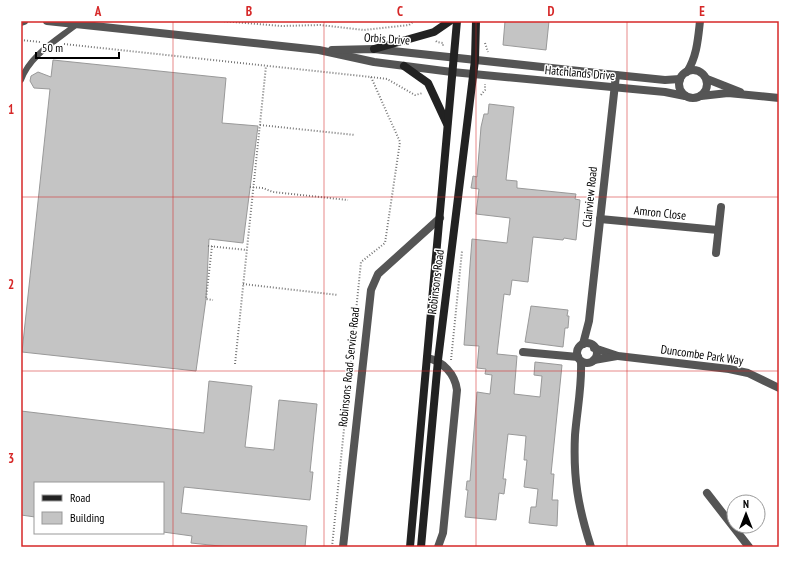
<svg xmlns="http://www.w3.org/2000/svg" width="800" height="568" viewBox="0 0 800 568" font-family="'PT Sans Narrow',sans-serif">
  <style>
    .building { fill: #c4c4c4; stroke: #999 }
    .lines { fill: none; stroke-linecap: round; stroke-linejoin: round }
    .path { stroke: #777; stroke-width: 2; stroke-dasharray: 1 2; stroke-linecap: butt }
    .service { stroke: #555; stroke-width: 6 }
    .minor { stroke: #555; stroke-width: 8 }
    .secondary { stroke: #222; stroke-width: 8 }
    .grid { fill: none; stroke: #d62828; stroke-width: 1; stroke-opacity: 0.55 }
    .labels { text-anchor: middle; stroke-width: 3; stroke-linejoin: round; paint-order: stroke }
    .street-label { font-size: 12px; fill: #000; stroke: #fff }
    .neatline { fill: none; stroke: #d62828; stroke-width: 1.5 }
    .grid-label { font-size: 13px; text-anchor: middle; font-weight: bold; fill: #d62828 }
  </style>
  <rect width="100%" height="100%" fill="#fff"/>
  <g class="building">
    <polygon points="505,21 549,21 546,50 503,45"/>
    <polygon points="53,60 226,78 222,123 258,126 243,243 209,239 206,299 196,371 22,352 50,89 34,88 30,81 31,76 38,72 51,77"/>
    <polygon points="489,104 514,107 506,180 517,181 517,188 576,194 575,199 580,200 576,240 564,238 563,240 533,237 528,282 512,280 510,295 504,294 497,354 517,356 514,394 540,397 542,376 534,375 535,362 562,365 551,474 554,474 552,500 558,500 557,526 529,523 531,507 536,507 538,489 524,487 527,460 524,460 526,436 508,434 503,479 506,479 504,494 499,493 496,520 465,517 468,490 466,490 467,481 470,481 477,392 490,394 492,375 485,374 486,369 477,368 479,346 464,345 472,239 507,243 510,218 476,214 479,189 471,188 473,176 477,177 481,127 484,114 488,114"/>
    <polygon points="531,306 568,310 567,316 569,316 568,328 565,328 563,347 525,342"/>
    <polygon points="209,381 252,386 245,447 274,450 279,400 317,404 310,472 313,472 310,500 184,487 181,513 307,526 305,547 229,547 191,543 192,536 163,532 163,483 35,483 35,517 21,515 21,411 204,433"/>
  </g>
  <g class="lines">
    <g class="path">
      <polyline points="221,21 282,26 320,25 364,30 409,25 414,21"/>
      <polyline points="21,40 40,42"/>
      <polyline points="436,41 437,42 443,43 443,47"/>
      <polyline points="485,43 488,52"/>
      <polyline points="64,44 371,77 400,142 385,243 361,262 332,547"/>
      <polyline points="371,77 387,79 415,95 423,93"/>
      <polyline points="481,95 485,90 485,84"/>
      <polyline points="260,125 355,135"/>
      <polyline points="250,187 263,188 273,192 348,200"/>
      <polyline points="208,246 247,250"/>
      <polyline points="212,246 206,299 213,300"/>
      <polyline points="243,284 338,295"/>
      <polyline points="451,360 462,251"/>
      <polyline points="235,364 266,66"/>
    </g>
    <path class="service" d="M21 80C30 55 57 40 77 24"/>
    <g class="minor">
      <polyline points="47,21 319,50 374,62 452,72 665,92 685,96"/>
      <polyline points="21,22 24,21"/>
      <polyline points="332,50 374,49 616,75 665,80 680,79"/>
      <circle cx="693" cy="84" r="14"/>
      <path d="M687 72C697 56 698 39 700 21"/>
      <polyline points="707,79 740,92"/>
      <polyline points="701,96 728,93 779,98"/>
      <polyline points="600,219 718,230"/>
      <polyline points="716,253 721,207"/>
      <circle cx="587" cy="353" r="10"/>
      <polyline points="583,344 589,321 616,75"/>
      <polyline points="594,348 618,356 729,369 748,373 779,388"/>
      <polyline points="523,352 578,357"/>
      <path d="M427 358C443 361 455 374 457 390L443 533 438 547"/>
      <polyline points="594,360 617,356"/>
      <path d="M581 362C582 387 577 410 575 435 573 478 578 507 591 547"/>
      <polyline points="707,493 749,547"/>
      <polyline points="343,547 371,290 378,274 440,218"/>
    </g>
    <g class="secondary">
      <polyline points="374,49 434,32 450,21"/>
      <polyline points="404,66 428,83 447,124"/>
      <polyline points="410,547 457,21"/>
      <polyline points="421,547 438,360 475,60 476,21"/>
    </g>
  </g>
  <path class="grid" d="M173 21V547M324 21V547M476 21V547M627 21V547M21 197H779M21 371H779"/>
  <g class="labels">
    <g class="street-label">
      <text transform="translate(387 39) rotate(4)" y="4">Orbis Drive</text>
      <text transform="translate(580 73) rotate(5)" y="4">Hatchlands Drive</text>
      <text transform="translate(590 197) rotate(-84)" y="4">Clairview Road</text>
      <text transform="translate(660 213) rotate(6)" y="4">Amron Close</text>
      <text transform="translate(436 282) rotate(-83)" y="4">Robinsons Road</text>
      <text transform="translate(702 355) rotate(8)" y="4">Duncombe Park Way</text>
      <text transform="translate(349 367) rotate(-84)" y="4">Robinsons Road Service Road</text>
    </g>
  </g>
  <rect width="800" height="568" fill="none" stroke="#ffffff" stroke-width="44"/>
  <rect x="34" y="482" width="130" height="52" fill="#ffffff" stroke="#999999"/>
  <rect x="42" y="495" width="20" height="6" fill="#222222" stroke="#999999"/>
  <text x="70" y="502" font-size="12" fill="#000000">Road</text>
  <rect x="42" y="512" width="20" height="12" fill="#c4c4c4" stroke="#999999"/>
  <text x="70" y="522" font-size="12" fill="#000000">Building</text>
  <g transform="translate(746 514)"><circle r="19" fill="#ffffff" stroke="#999999"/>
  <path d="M0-3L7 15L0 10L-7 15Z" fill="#000000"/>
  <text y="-6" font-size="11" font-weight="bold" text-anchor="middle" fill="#000000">N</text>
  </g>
  <path d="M36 52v6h83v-6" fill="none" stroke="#000000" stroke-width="2"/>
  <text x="42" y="52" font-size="12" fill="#000000" stroke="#ffffff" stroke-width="3" paint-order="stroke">50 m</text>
  <rect x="22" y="22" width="756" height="524" class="neatline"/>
  <g class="grid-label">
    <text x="98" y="16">A</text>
    <text x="249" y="16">B</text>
    <text x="400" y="16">C</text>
    <text x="551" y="16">D</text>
    <text x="702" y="16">E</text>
    <text x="11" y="114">1</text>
    <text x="11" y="289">2</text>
    <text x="11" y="463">3</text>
  </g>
</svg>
